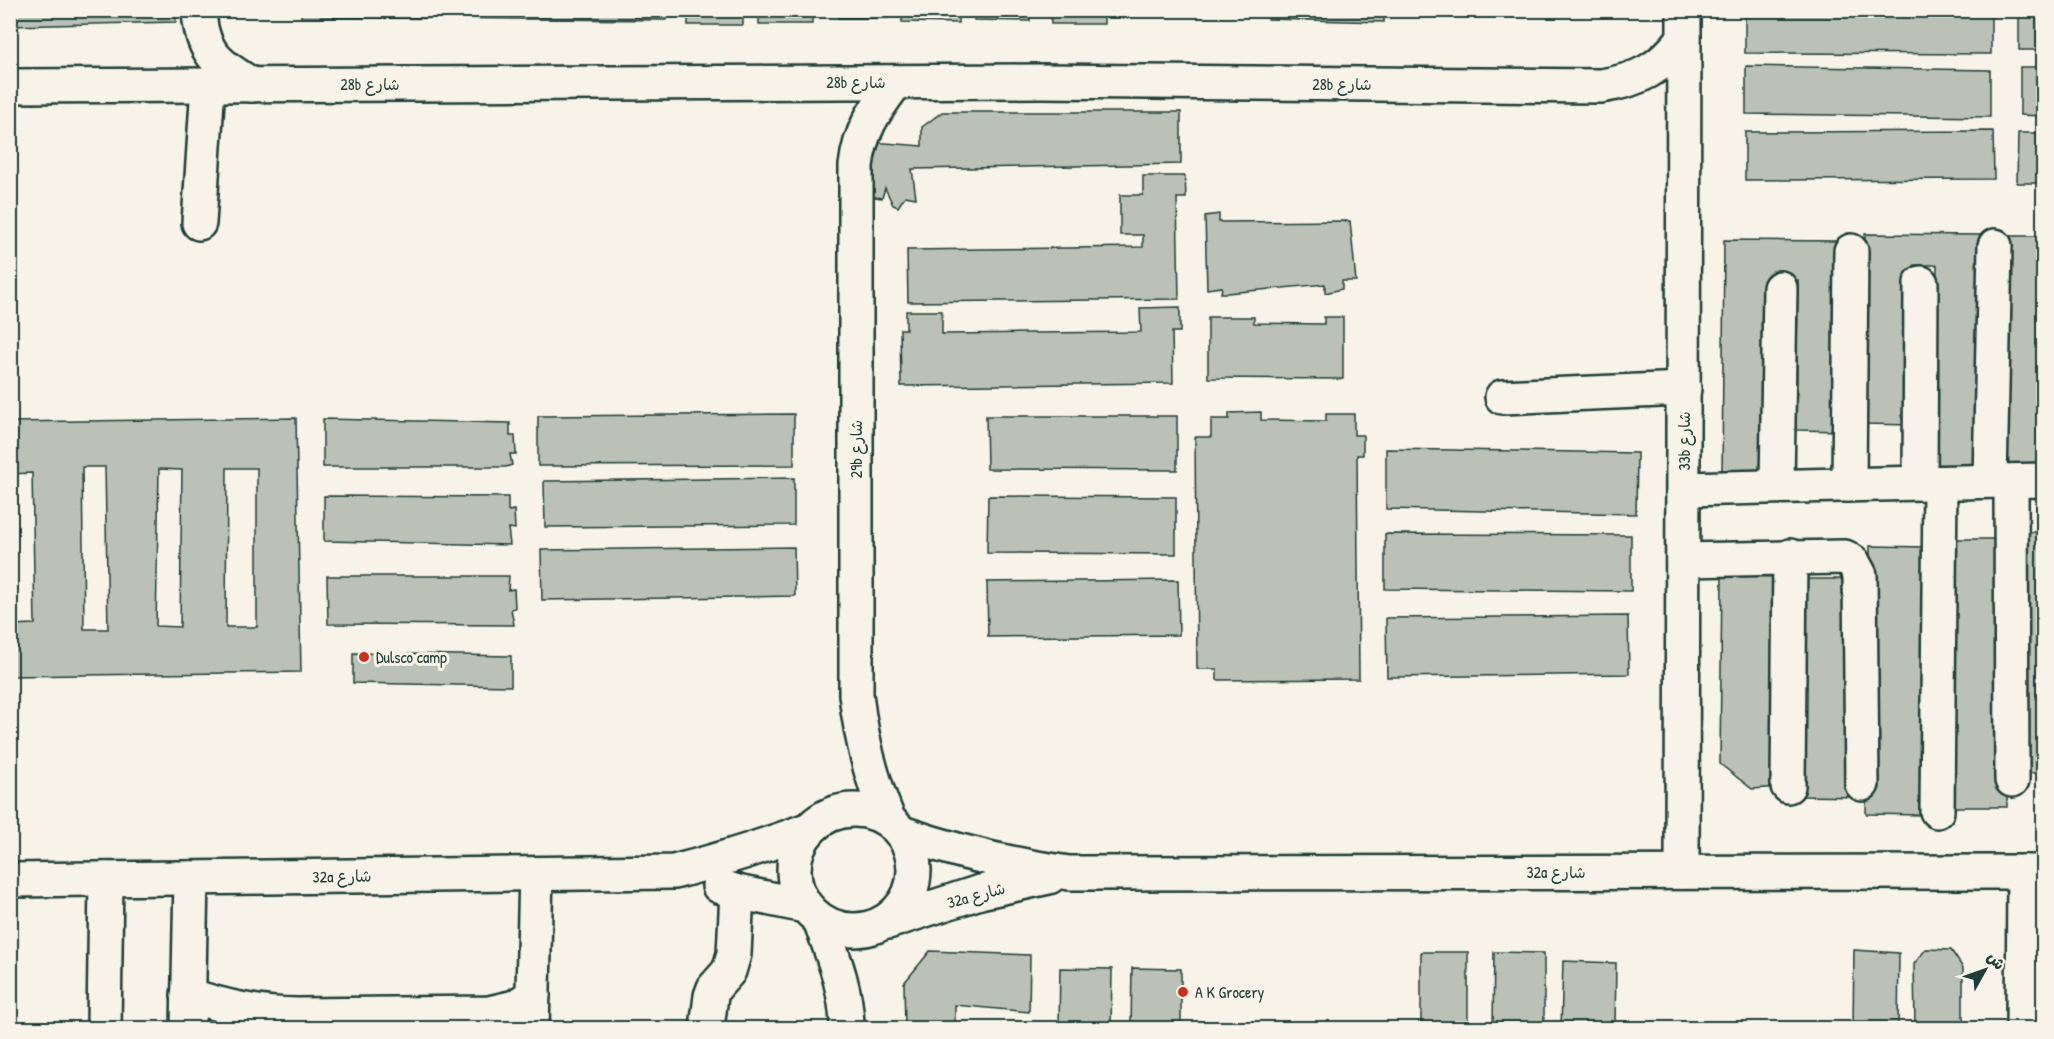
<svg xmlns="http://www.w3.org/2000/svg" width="2054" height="1039" viewBox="0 0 2054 1039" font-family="'Patrick Hand','Playpen Sans Arabic',sans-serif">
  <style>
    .building { fill: #bbc1b6; stroke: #1f3d34; stroke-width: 1.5; fill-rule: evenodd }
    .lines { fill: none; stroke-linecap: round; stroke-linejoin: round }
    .minor-casing { stroke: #1f3d34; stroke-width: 38 }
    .minor { stroke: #f7f3e8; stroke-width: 33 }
    .poi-dot { fill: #c8321e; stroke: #f7f3e8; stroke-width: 2 }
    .labels { text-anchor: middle; stroke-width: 6; stroke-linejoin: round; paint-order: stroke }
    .street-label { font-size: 16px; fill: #1f3d34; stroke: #f7f3e8 }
    .poi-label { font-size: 16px; fill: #1f3d34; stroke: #f7f3e8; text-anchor: start }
  </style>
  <rect width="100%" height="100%" fill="#f7f3e8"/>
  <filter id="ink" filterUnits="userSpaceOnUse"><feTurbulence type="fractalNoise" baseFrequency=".0167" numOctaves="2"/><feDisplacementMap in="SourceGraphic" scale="12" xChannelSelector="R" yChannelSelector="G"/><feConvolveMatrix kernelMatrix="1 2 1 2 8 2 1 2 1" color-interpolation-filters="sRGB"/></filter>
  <g filter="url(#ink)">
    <g class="building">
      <polygon points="10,10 175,10 176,22 10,26"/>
      <polygon points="301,10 666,10 666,20 301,17"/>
      <rect x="688" y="10" width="55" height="15"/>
      <rect x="759" y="10" width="53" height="14"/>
      <rect x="838" y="10" width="50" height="8"/>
      <polygon points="902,10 958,10 958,23 902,22"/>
      <polygon points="974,10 1030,10 1030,21 974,20"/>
      <rect x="1051" y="10" width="53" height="14"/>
      <polygon points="1268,10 1384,10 1384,22 1268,19"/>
      <polygon points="1745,10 1991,10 1991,54 1745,53"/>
      <rect x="2019" y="10" width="25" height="40"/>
      <polygon points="1746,66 1990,70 1990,117 1746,114"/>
      <polygon points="2020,67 2044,67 2044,116 2020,115"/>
      <polygon points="942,112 1181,112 1181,164 912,169 916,198 905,196 898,207 893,205 885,188 882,198 868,196 873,142 922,146 922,127"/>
      <polygon points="1993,131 1994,179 1745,180 1745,132"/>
      <polygon points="2018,133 2044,133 2044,183 2017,183"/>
      <polygon points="1143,176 1185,176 1186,198 1177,198 1179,299 908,302 907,250 1143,247 1143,235 1120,235 1120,195 1143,195"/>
      <polygon points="1219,214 1219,222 1350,221 1356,281 1342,281 1342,289 1325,293 1325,284 1227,293 1221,293 1222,287 1207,289 1205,216"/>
      <polygon points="1865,234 1982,235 1979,474 1935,474 1937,265 1914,265 1913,425 1863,424"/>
      <rect x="2003" y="236" width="41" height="240"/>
      <polygon points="1724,240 1844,241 1843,431 1796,430 1798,280 1773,279 1772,479 1722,478"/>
      <polygon points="1180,307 1180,332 1172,332 1173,383 901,386 900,329 906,329 906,311 942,311 942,334 1141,332 1140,308"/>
      <polygon points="1208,317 1254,317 1254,323 1324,324 1324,317 1343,317 1343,379 1208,378"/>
      <polygon points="1261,412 1261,420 1326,421 1326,414 1354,414 1354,435 1363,435 1363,455 1357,455 1359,679 1217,680 1217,669 1197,669 1195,437 1211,437 1211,419 1229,419 1229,413"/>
      <polygon points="794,414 794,465 538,466 538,416"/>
      <polygon points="986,416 1177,416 1177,470 987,469"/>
      <path d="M296 418 301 672 10 676V625L35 624 32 473 10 474V422ZM82 467H105L108 629H84ZM227 468H257V627H226ZM159 469 182 470 180 627 156 626Z"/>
      <polygon points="323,419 510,423 510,436 515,436 516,454 510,454 512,465 506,467 323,467"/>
      <polygon points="1386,449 1637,453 1636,514 1386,509"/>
      <polygon points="794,478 794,525 545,527 544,481"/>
      <polygon points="324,496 508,497 508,511 514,510 515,529 508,528 510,545 324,541"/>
      <polygon points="988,496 1176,497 1176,554 987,553"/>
      <rect x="2026" y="532" width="18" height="241"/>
      <polygon points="1385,534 1631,535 1631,591 1385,589"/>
      <rect x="1948" y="539" width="59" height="268"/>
      <polygon points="1870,546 1927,547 1924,815 1866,814"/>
      <polygon points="794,547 795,596 542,600 541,550"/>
      <polygon points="1722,575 1783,577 1781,787 1752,789 1720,764"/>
      <polygon points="327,576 509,576 508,590 514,589 515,608 511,609 514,625 328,624"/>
      <polygon points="1800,579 1858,579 1858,797 1800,796"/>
      <polygon points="1178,580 1179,635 988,637 987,582"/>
      <polygon points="1628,616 1629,674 1387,677 1386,618"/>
      <polygon points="353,653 511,656 511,686 353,683"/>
      <polygon points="1926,949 1951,950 1963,968 1963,1028 1915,1028 1914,964"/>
      <polygon points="1854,950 1899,953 1898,1028 1853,1028"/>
      <polygon points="930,951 1030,955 1029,1012 955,1005 955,1028 905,1028 904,983"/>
      <rect x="1421" y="952" width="47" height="76"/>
      <polygon points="1494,952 1544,953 1544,1028 1493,1028"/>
      <polygon points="1563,961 1616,963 1615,1028 1561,1028"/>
      <polygon points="1060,968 1112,969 1111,1028 1059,1028"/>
      <polygon points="1132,968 1181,969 1181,1028 1131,1028"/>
    </g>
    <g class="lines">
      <defs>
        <g id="minor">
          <path d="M199 10C201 53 218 64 252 85"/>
          <path d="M10 86 1040 81 1601 86C1640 80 1660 69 1684 38"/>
          <polyline points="199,223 208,85"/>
          <polyline points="1502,397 1684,389"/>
          <polyline points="1990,481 1995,246"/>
          <polyline points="2011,482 2012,780"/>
          <polyline points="1920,483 1921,283"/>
          <polyline points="1849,485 1851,251"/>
          <polyline points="1777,486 1780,288"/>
          <polyline points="1684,489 2044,480"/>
          <polyline points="1683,560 1845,557 1853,562 1860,575 1862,784"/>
          <polyline points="1788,786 1790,556"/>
          <circle cx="854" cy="870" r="60"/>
          <polyline points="1937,811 1940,483"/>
          <path d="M889 821C871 779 861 739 856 694V166C860 130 875 110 896 82"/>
          <path d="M902 833C957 852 1011 865 1069 873L2044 872"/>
          <polyline points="1682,872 1684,10"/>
          <path d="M10 880 674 872C720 860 765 846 810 829"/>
          <polyline points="719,886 737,892 805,906"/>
          <path d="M820 920C833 956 847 990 847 1028"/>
          <polyline points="888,922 980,892 1049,877"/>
          <path d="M188 995C225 1007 259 1015 298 1015L489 1013 515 1007 533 995"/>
          <polyline points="104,1028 106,879"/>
          <polyline points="188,1028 191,878"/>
          <polyline points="532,1028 536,874"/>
          <polyline points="707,1028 711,996 714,988 729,971 734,954 737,892"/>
          <polyline points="2023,1028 2024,872"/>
        </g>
      </defs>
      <use href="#minor" class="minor-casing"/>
      <use href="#minor" class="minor"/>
    </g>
  </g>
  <g class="poi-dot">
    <circle cx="364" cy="657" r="6"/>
    <circle cx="1183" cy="992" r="6"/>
  </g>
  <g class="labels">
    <g class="street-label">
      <text x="856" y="88">28b شارع</text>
      <text x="370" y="90">28b شارع</text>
      <text x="1342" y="90">28b شارع</text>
      <text transform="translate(1684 441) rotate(-90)" y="6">33b شارع</text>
      <text transform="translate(856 449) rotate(-90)" y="6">29b شارع</text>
      <text x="1556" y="878">32a شارع</text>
      <text transform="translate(342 876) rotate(-1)" y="6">32a شارع</text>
      <text transform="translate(976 895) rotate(-15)" y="6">32a شارع</text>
    </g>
    <g class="poi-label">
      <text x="376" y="663">Dulsco camp</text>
      <text x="1195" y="998">A K Grocery</text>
    </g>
  </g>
  <rect width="2054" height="1039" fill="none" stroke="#f7f3e8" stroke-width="36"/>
  <rect x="18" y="18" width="2018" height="1003" fill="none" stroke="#1f3d34" stroke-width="2" filter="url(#ink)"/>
  <g transform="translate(1985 970) rotate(50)" stroke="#f7f3e8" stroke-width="4.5" paint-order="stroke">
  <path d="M0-4.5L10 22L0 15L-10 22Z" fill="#1f3d34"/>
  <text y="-9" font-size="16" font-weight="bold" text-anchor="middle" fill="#1f3d34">ش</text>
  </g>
</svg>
